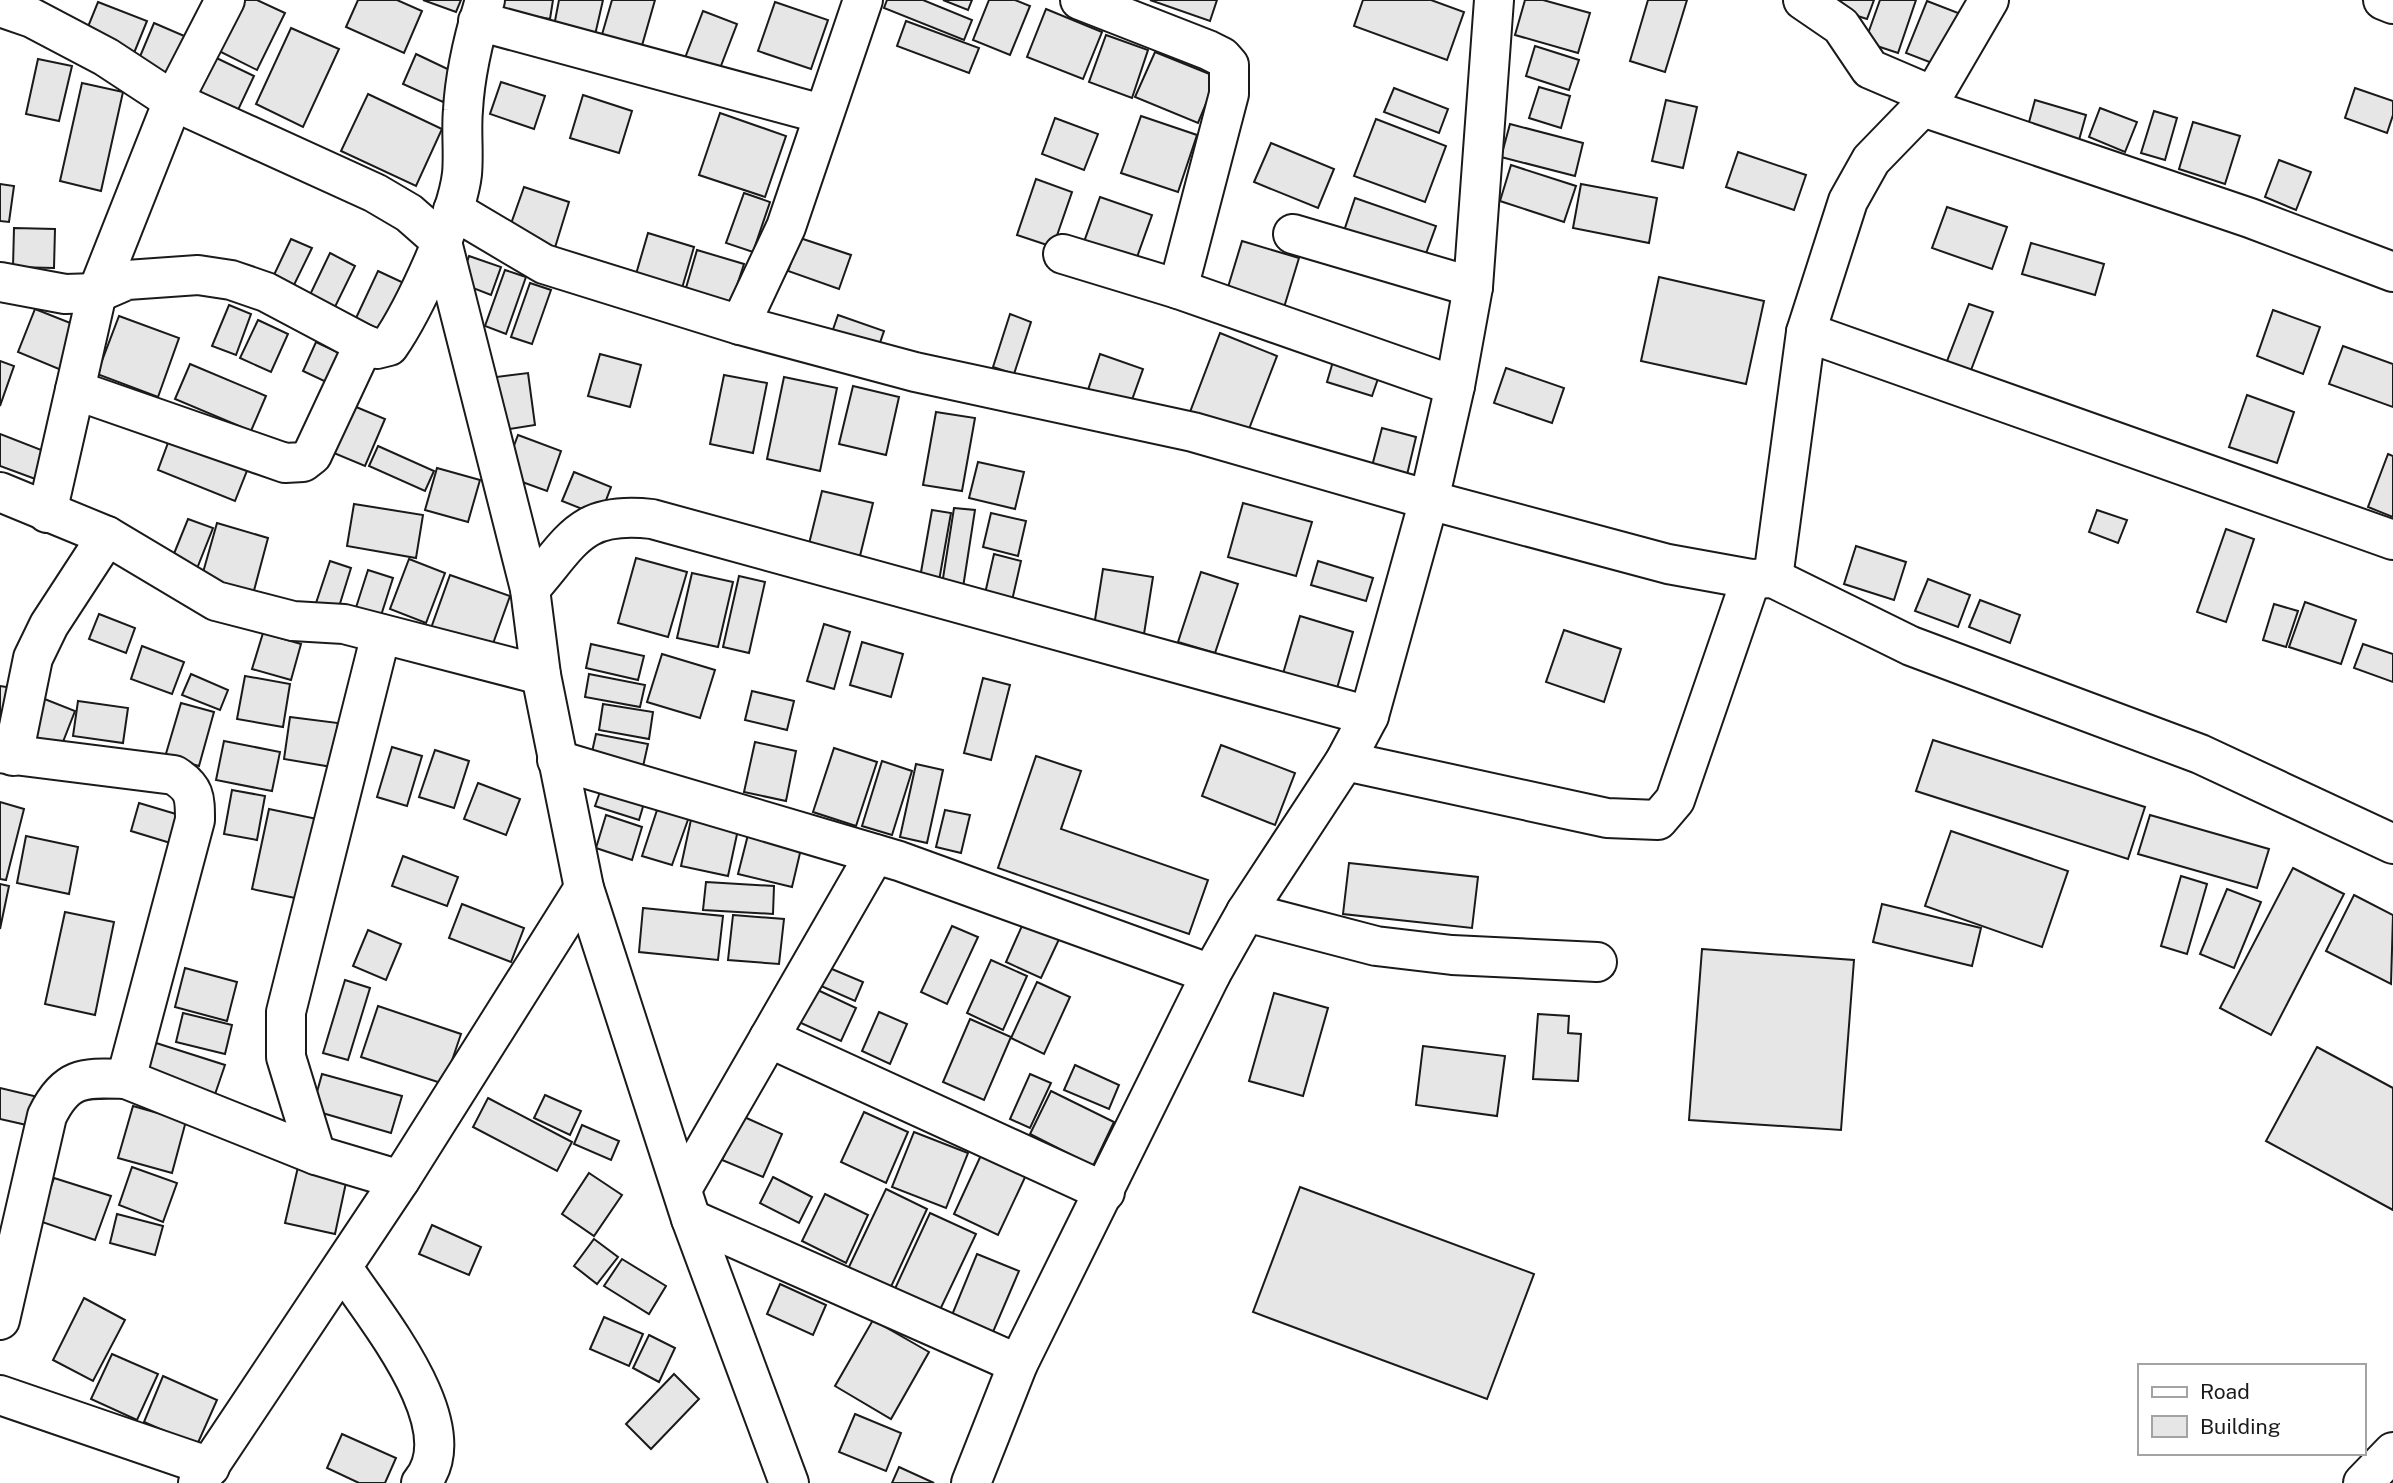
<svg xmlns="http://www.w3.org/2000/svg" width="2393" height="1483" viewBox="0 0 2393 1483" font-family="'Public Sans',sans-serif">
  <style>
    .building { fill: #e6e6e6; stroke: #1a1a1a; stroke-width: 2 }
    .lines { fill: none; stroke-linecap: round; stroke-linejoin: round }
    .minor-casing { stroke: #1a1a1a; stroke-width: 42 }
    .minor { stroke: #fff; stroke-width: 38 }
  </style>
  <rect width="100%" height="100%" fill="#fff"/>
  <g class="building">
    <polygon points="232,0 257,0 285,13 257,70 209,46"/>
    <polygon points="358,0 397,0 422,11 404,53 346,27"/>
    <polygon points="423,0 461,0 456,12"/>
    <polygon points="501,0 553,0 550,19 500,10"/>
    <polygon points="559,0 603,0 595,35 554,26"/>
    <polygon points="612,0 655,0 641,49 601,38"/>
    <polygon points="887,0 923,0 972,20 964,40 884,8"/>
    <polygon points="943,0 972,0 968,10"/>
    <polygon points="989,0 1015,0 1030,6 1010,55 973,40"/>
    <polygon points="1150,0 1217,0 1210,21"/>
    <polygon points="1363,0 1431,0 1464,12 1447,60 1354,26"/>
    <polygon points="1525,0 1543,0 1590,13 1578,53 1515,35"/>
    <polygon points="1648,0 1687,0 1665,72 1630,61"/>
    <polygon points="1831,0 1874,0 1867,19 1829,7"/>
    <polygon points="1880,0 1916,0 1898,53 1865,42"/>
    <polygon points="1927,1 1966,16 1945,68 1906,53"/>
    <polygon points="98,2 147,21 132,58 83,39"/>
    <polygon points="775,2 828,20 811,69 758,51"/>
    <polygon points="1046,9 1102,32 1083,79 1027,57"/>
    <polygon points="703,11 737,24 719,71 685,58"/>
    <polygon points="906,21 979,48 969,73 897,46"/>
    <polygon points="154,23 196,41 177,84 136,66"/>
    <polygon points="291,28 339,49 303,127 256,104"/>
    <polygon points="1106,35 1148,50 1132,98 1089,82"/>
    <polygon points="1535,46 1579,60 1569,90 1526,76"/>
    <polygon points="204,52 254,76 230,127 179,102"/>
    <polygon points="1155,52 1217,77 1198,123 1135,97"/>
    <polygon points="416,54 456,73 443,102 403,84"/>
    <polygon points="38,59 72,66 59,121 26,114"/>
    <polygon points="501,82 545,96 534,129 490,114"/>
    <polygon points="82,83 123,92 101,191 60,181"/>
    <polygon points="1539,87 1570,96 1561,128 1529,118"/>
    <polygon points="1394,88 1448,109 1439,133 1384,112"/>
    <polygon points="2355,88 2393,101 2393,115 2387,133 2345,118"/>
    <polygon points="368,94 442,129 416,186 341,151"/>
    <polygon points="583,95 632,111 619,153 570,138"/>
    <polygon points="1666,100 1697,107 1683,168 1652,161"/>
    <polygon points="2035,100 2086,115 2079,140 2028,126"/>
    <polygon points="2100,108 2137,122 2125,152 2089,137"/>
    <polygon points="2154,111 2177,118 2165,160 2141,153"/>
    <polygon points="720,113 786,136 765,197 699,175"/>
    <polygon points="1141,116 1197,135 1178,192 1121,173"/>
    <polygon points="1055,118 1098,134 1084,170 1042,154"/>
    <polygon points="1376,119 1446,146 1425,202 1354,176"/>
    <polygon points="2193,122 2240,136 2225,184 2179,169"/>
    <polygon points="1510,124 1583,143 1575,176 1501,157"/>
    <polygon points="1271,143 1334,169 1318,208 1254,182"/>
    <polygon points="1738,152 1806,175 1794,210 1726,187"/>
    <polygon points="2279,160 2311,172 2296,210 2265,197"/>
    <polygon points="1511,165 1576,186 1564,222 1500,201"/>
    <polygon points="1036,179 1072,192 1053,247 1017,235"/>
    <polygon points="0,184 14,186 9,222 0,221"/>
    <polygon points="1581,184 1657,198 1649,243 1573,228"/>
    <polygon points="524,187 569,202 553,254 506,238"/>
    <polygon points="744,193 770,202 753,252 726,243"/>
    <polygon points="1100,197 1152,215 1136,260 1084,242"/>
    <polygon points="1355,198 1436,226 1424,259 1344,231"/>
    <polygon points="1947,207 2007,227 1992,269 1932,248"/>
    <polygon points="14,228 55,229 54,268 13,267"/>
    <polygon points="648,233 694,247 680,295 634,281"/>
    <polygon points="800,238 851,255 839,289 788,271"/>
    <polygon points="291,239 312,248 293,287 273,277"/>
    <polygon points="1242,241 1299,258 1282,314 1225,297"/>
    <polygon points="2031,243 2104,264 2095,295 2022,274"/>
    <polygon points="697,250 744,264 726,319 681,305"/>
    <polygon points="330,253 355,266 332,313 307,301"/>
    <polygon points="469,256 501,267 491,295 460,283"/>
    <polygon points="505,270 526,277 506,334 485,326"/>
    <polygon points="378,271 406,284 383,332 356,318"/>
    <polygon points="1659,277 1764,301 1746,384 1641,361"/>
    <polygon points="530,283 551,290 532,344 511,337"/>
    <polygon points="1969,304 1993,312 1968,378 1944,369"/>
    <polygon points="229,305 251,314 236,355 212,346"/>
    <polygon points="35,309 83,328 66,372 18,352"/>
    <polygon points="2273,310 2320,327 2303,374 2257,356"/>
    <polygon points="1010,314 1031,322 1014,374 993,367"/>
    <polygon points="838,315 884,331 874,360 828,344"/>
    <polygon points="119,316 179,338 158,397 97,374"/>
    <polygon points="258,320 288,334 271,372 240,358"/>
    <polygon points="1220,333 1277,356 1244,442 1187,420"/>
    <polygon points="316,342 354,360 341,389 303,371"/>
    <polygon points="2343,346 2393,364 2393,407 2329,384"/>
    <polygon points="600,354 641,365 630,407 588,396"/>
    <polygon points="1100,354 1143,369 1128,411 1086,396"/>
    <polygon points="1334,358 1380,373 1372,396 1327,382"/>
    <polygon points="0,361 14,366 0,406"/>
    <polygon points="190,364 266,396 251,431 175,399"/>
    <polygon points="1506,368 1564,388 1552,423 1494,403"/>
    <polygon points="528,373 535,425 503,430 496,377"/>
    <polygon points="724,375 767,383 753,453 710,444"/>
    <polygon points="784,377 837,388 820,471 767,459"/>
    <polygon points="853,386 899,397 886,455 839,444"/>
    <polygon points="2247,395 2294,412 2277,463 2229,447"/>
    <polygon points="349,404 385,419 365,466 329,451"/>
    <polygon points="936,412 975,418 962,491 923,485"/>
    <polygon points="1382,428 1416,437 1406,479 1371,470"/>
    <polygon points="172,432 250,463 235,501 158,470"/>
    <polygon points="0,434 49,453 38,480 0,466"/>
    <polygon points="518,435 561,451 547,491 503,475"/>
    <polygon points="378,446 434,471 425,491 369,466"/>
    <polygon points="2388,454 2393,456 2393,517 2368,507"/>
    <polygon points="978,462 1024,472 1015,509 969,498"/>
    <polygon points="437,468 480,480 468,522 425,510"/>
    <polygon points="574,472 611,487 600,516 562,501"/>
    <polygon points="822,491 873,503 858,564 807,552"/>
    <polygon points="1243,503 1312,522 1296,576 1228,557"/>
    <polygon points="354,504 423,515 416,558 347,546"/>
    <polygon points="954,508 975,510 962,594 941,591"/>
    <polygon points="932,510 951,513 937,592 918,589"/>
    <polygon points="2097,510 2127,520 2118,543 2089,532"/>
    <polygon points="991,513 1026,521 1018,556 983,547"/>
    <polygon points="188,519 213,528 196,571 171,561"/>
    <polygon points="217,523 268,538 252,598 200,583"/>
    <polygon points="2226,529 2254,539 2226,622 2197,612"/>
    <polygon points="1856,546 1906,562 1894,600 1844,584"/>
    <polygon points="994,554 1021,561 1011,605 984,598"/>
    <polygon points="636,558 687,572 668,637 618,623"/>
    <polygon points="409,559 445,573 426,623 390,609"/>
    <polygon points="330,561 351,568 338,610 316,603"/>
    <polygon points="1318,561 1373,578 1366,601 1311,585"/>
    <polygon points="1103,569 1153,577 1144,634 1094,626"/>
    <polygon points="368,570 393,578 377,628 352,620"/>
    <polygon points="1201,572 1238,584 1215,653 1178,642"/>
    <polygon points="692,573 733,582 718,647 677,638"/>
    <polygon points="450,575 510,596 490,652 430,631"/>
    <polygon points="739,576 765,582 749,653 723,647"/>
    <polygon points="1928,579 1970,595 1958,627 1915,611"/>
    <polygon points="1980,600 2020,615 2010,643 1969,627"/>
    <polygon points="2305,602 2356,620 2341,664 2289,647"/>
    <polygon points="2274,604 2298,611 2286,647 2263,640"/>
    <polygon points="99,614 135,628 126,653 89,639"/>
    <polygon points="1300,616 1353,632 1336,692 1282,677"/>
    <polygon points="824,624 850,632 834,689 807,681"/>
    <polygon points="1564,630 1621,649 1604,702 1546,682"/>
    <polygon points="263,633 301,644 291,680 252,669"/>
    <polygon points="862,642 903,654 891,697 850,685"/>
    <polygon points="591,644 644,656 638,680 586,668"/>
    <polygon points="2363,644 2393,654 2393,682 2354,668"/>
    <polygon points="142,646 184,662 172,694 131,679"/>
    <polygon points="662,654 715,670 700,718 647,702"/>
    <polygon points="191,674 228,690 220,710 182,695"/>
    <polygon points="589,674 645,685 640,707 585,697"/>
    <polygon points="245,676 290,684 283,727 237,719"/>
    <polygon points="983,678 1010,685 991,760 964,753"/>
    <polygon points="0,686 13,688 0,726"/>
    <polygon points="752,691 794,701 787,730 745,720"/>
    <polygon points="37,696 75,711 59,752 22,737"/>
    <polygon points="78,701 128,708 123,743 73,736"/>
    <polygon points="181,703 214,712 199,766 165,757"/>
    <polygon points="603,704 653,712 649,739 599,730"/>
    <polygon points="290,717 338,723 332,767 284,759"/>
    <polygon points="596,734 648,744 642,771 590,761"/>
    <polygon points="1933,740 2145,807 2128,859 1916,791"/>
    <polygon points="224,741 280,752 272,791 216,780"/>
    <polygon points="755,742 796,751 786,801 744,792"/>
    <polygon points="1221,745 1295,773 1275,825 1202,796"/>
    <polygon points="392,747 422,756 407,806 377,797"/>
    <polygon points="834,748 877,762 856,826 813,812"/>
    <polygon points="435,750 469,761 454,808 419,797"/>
    <polygon points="1036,756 1081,771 1061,829 1208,880 1189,934 998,868"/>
    <polygon points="882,761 912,771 892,835 862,826"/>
    <polygon points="916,764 943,770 927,843 900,837"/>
    <polygon points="478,783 520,799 506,835 464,819"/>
    <polygon points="602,786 645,800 639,820 595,806"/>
    <polygon points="232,790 265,796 257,840 224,834"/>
    <polygon points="0,802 24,809 6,880 0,879"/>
    <polygon points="139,803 186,817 177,845 131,831"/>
    <polygon points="659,804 690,814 672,865 642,856"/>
    <polygon points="269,809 317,819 300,899 252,889"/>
    <polygon points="945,810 970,815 961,853 936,847"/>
    <polygon points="606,815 642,827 632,860 596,848"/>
    <polygon points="692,815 739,825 728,876 681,866"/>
    <polygon points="2150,815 2269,849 2257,888 2138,854"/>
    <polygon points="751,823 804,836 792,887 738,874"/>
    <polygon points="1951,831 2068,871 2042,947 1925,906"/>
    <polygon points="26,836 78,847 69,894 17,883"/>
    <polygon points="403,856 458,877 447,906 392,886"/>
    <polygon points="1349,863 1478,877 1472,928 1343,914"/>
    <polygon points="2293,868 2344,894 2271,1035 2220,1008"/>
    <polygon points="2181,876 2207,884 2187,954 2161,946"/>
    <polygon points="706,882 774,886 773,914 703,910"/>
    <polygon points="0,884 9,886 0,929"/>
    <polygon points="2227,889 2261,902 2234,968 2200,954"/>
    <polygon points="2354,895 2393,915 2391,984 2326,951"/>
    <polygon points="462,904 524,928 511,962 449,938"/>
    <polygon points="1882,904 1981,928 1972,966 1873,942"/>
    <polygon points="643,908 723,916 718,960 639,952"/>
    <polygon points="65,912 114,922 95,1015 45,1004"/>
    <polygon points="733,915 784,919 779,964 728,960"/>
    <polygon points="1025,919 1061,935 1041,978 1006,962"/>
    <polygon points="952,926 978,937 947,1004 921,992"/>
    <polygon points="368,930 401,944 386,980 353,966"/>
    <polygon points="1702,949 1854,960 1841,1130 1689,1120"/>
    <polygon points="991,960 1027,976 1003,1030 967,1013"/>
    <polygon points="820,964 863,982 855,1001 812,982"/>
    <polygon points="185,968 237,982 227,1021 175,1007"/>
    <polygon points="345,980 370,988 348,1060 323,1053"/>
    <polygon points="1037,982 1070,997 1044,1054 1011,1038"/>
    <polygon points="807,985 856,1008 841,1041 792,1019"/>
    <polygon points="1274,993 1328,1008 1303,1096 1249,1081"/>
    <polygon points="378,1006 461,1034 444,1084 361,1057"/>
    <polygon points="879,1012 907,1024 890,1064 862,1051"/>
    <polygon points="183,1013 232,1025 225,1054 176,1042"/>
    <polygon points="1538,1014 1569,1016 1568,1033 1581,1034 1578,1081 1533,1079"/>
    <polygon points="970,1019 1011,1037 984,1100 943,1082"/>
    <polygon points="153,1042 225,1065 211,1106 139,1083"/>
    <polygon points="1423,1046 1505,1056 1497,1116 1416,1105"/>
    <polygon points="2317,1047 2393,1088 2393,1210 2266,1141"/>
    <polygon points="1075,1065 1119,1085 1109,1109 1064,1090"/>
    <polygon points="322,1074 402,1096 391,1133 312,1110"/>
    <polygon points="1030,1074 1051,1083 1030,1128 1010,1119"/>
    <polygon points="0,1088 38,1097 31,1126 0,1119"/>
    <polygon points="1051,1091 1114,1122 1093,1166 1030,1134"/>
    <polygon points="545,1095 581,1111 570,1135 534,1118"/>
    <polygon points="488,1098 572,1142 557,1171 473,1127"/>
    <polygon points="133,1106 186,1121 172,1173 118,1158"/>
    <polygon points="864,1112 908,1132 886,1183 841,1162"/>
    <polygon points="742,1116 782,1134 763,1177 722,1160"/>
    <polygon points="582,1125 619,1141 611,1160 574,1144"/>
    <polygon points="914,1132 968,1153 946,1208 892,1187"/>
    <polygon points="982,1153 1027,1173 998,1235 954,1214"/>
    <polygon points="132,1167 177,1183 163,1222 119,1205"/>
    <polygon points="298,1167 347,1178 335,1234 285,1223"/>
    <polygon points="589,1173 622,1195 594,1236 562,1214"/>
    <polygon points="773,1177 812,1197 799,1223 760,1203"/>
    <polygon points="54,1178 111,1196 95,1240 39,1221"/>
    <polygon points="1300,1187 1534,1274 1487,1399 1253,1312"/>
    <polygon points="886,1189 927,1209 889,1291 847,1271"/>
    <polygon points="825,1194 868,1215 846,1263 802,1241"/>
    <polygon points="930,1213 976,1234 938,1314 893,1293"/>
    <polygon points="117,1214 163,1226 155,1255 110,1243"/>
    <polygon points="432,1225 481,1247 469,1275 419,1254"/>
    <polygon points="594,1239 618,1257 597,1284 574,1266"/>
    <polygon points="977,1254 1019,1271 993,1332 952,1315"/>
    <polygon points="622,1259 666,1286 649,1314 604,1286"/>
    <polygon points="780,1284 826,1305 813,1335 767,1314"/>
    <polygon points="84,1298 125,1320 93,1381 53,1360"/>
    <polygon points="604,1317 643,1334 629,1366 590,1349"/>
    <polygon points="873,1320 929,1352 891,1419 835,1386"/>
    <polygon points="649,1335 675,1348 659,1382 633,1368"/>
    <polygon points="112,1354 158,1374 137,1420 91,1399"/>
    <polygon points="674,1374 699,1399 651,1449 626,1424"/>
    <polygon points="163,1376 217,1400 197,1445 144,1422"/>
    <polygon points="855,1414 901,1433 886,1471 839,1452"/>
    <polygon points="342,1434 396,1458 385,1483 359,1483 327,1468"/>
    <polygon points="899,1467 934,1483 892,1483"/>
  </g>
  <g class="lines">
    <defs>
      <g id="minor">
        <polyline points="1080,0 1208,50 1222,57 1229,65 1229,94 1178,289"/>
        <polyline points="1494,0 1473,287 1455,386 1429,500 1668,564 1751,579 1773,578 1806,332 1848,201 1871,160 1933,96 1989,0"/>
        <polyline points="1803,0 1841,26 1870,69 1933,96"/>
        <polyline points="2383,0 2393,4"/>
        <polyline points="0,7 32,18 106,57 173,101 375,193 409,213 442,242 530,589 541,675 584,888 691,1219 789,1483"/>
        <polyline points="478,21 822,114"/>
        <polyline points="1923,107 2250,218 2393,272"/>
        <polyline points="453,210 544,264 740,325 915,372 1193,432 1429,500 1369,716 1345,761 1246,912 1211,974 1018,1364 971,1483"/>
        <polyline points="1293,234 1473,287"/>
        <polyline points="1063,254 1178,289 1455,386"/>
        <path d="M0 282 65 294 97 293 127 280 198 275 231 280 266 292 364 344 377 349 389 346C414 310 457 217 462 174 464 153 461 131 463 110 465 72 474 36 485 0"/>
        <polyline points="740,325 786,227 863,0"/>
        <polyline points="1806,332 2393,540"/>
        <polyline points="75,390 285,463 303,462 312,455 364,344"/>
        <polyline points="0,492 107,536 216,601 293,621 344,624 541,675"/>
        <polyline points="47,513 97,293 173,101 225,0"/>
        <polyline points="1773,578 1911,646 2200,754 2393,844"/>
        <path d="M530 589C573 540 580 511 652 519L1369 716"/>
        <path d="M0 753 174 775C195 788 195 797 195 820L126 1079C85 1078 67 1075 47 1116L0 1320"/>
        <polyline points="13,756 33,658 49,625 107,536"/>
        <polyline points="557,760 899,861 1211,974"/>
        <polyline points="1345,761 1607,818 1658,820 1675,800 1751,579"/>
        <polyline points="1246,912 1376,946 1452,955 1597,962"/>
        <polyline points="769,1038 1105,1192"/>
        <polyline points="126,1079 316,1155 400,1180"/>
        <polyline points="316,1155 286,1057 286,1012 381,634"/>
        <polyline points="682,1189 875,854"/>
        <polyline points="691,1219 1018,1364"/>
        <path d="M343 1268C374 1316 469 1427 421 1483"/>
        <polyline points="0,1395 210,1467"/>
        <polyline points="198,1483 400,1180 584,888"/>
        <polyline points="2363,1483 2393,1452"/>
      </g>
    </defs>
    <use href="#minor" class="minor-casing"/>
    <use href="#minor" class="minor"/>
  </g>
  <rect x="2138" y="1364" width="228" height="91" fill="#ffffff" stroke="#a3a3a3" stroke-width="2"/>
  <rect x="2152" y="1387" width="35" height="10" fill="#ffffff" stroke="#a3a3a3" stroke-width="2"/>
  <text x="2200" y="1399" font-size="21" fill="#1a1a1a">Road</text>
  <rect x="2152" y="1416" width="35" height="21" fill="#e6e6e6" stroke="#a3a3a3" stroke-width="2"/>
  <text x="2200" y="1434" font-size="21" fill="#1a1a1a">Building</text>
</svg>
